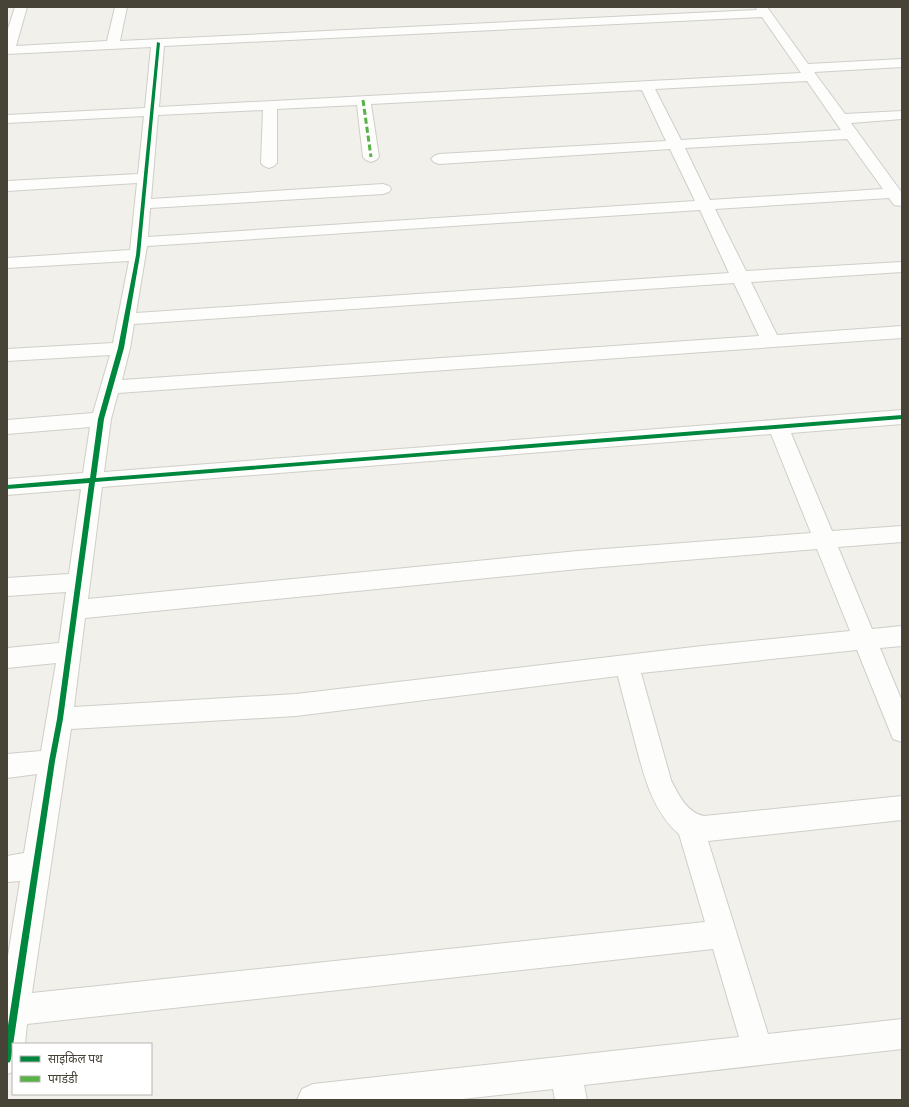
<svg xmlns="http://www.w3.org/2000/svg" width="909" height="1107" viewBox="0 0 909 1107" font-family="'Exo 2','Noto Sans Devanagari',sans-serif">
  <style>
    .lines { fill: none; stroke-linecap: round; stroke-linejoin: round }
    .minor-casing { stroke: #cfcec8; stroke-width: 2 }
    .minor { fill: #fdfdfc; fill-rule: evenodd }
    .quiet { stroke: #57b346; stroke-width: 3; stroke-dasharray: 6 3; stroke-linecap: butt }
    .cycleway-casing { stroke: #fff; stroke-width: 2 }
    .cycleway { fill: #00873e; fill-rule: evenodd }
  </style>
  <rect width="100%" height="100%" fill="#f1f0eb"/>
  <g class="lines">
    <defs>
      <path id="minor" d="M15 7H27L16 46 107 41 115 7H127L120 41 757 10 755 7H767L808 64 902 59V67L814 72 845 114 902 111V119L851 123 902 193V206L894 205 889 198 715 209 746 271 902 262V272L751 282 777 335 902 326V338L118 393 111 419 104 472 902 410V424L791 433 832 531 902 526V542L838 547 872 629 902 626V646L880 648 902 701V742L893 739 857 650 641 673 671 780C678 794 687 813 704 816L902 796V820L708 841 768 1034 902 1019V1049L584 1085 587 1100H555L553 1089 453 1100H297L302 1089 313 1084 739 1037 713 949 27 1024 25 1044H13V1072L7 1074V962L20 881 7 882V856L24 853 37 774 7 778V754L41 751 56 663 7 668V648L59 643 66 592 7 596V578L69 574 81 489 7 495V479L83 473 90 427 7 434V420L93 413 110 355 7 361V349L113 343 129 261 7 268V258L130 250 137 183 7 191V181L138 174 144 116 7 123V115L145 108 151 47 7 54V32ZM762 17 801 73 159 107 164 46ZM807 81 841 130 681 140 655 89ZM642 90 666 141 439 154 434 156 431 159 434 162 439 164 670 149 695 201 148 237 150 208 383 194 389 192 391 189 389 186 383 184 151 199 158 115 263 110 261 163 264 166 269 168 274 166 277 163V109L357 105 363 157 366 160 371 162 376 160 379 157 371 104ZM847 139 883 189 710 200 685 148ZM700 210 729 273 136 313 147 246ZM734 283 759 336 122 380 130 348 134 324ZM771 434 811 533 578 551 88 599 102 487ZM817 549 850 631 702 646 296 694 74 707 85 618 578 569ZM618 676C623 697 629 718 634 738 643 772 651 810 679 834L705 922 32 993 71 729 296 716Z"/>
    </defs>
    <use href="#minor" class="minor-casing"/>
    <use href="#minor" class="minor"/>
    <polyline class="quiet" points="363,100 371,157"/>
    <defs>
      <polygon id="cycleway" points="157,42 160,43 140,255 124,348 104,419 96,478 902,415 902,419 95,482 63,719 55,761 11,1059 10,1062 7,1063 7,1032 49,761 57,719 89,483 7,489 7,485 90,478 98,419 118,348 136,255"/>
    </defs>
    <use href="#cycleway" class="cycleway-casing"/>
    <use href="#cycleway" class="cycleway"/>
  </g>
  <rect width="909" height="1107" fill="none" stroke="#474337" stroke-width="16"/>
  <rect x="12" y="1043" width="140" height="52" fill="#ffffff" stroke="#b5b4af"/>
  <rect x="20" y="1056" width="20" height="6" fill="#00873e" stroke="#b5b4af"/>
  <text x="48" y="1063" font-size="12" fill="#474337">साइकिल पथ</text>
  <rect x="20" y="1076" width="20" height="6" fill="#57b346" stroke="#b5b4af"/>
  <text x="48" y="1083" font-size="12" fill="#474337">पगडंडी</text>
</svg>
